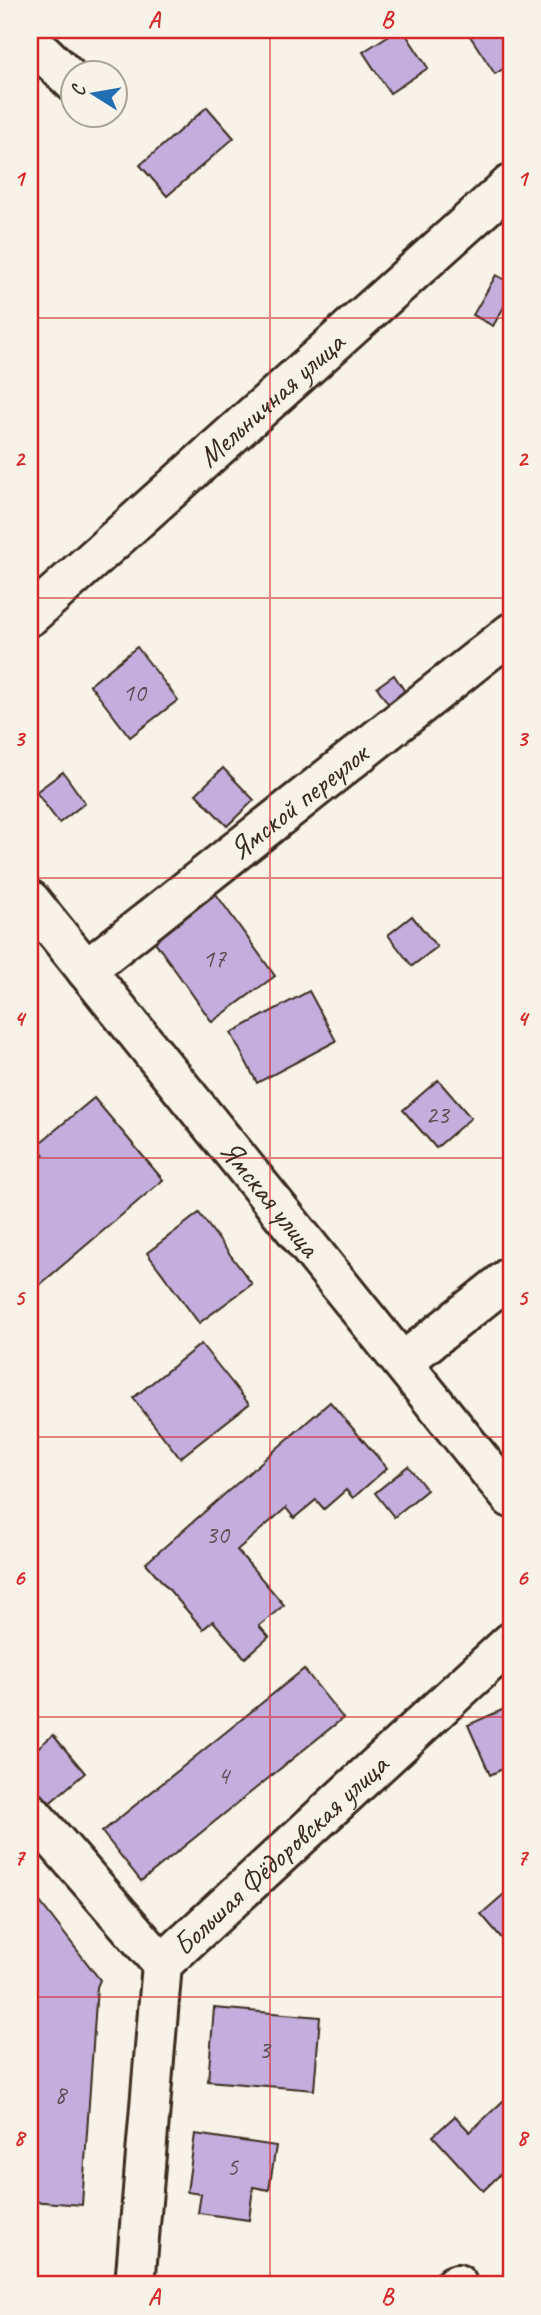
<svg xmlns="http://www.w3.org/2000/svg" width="541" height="2315" viewBox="0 0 541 2315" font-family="Caveat,sans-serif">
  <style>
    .building { fill: #c4aede; stroke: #3b2a1e; stroke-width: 2 }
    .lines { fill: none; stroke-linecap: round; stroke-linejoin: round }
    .minor-casing { stroke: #3b2a1e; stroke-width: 44 }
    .tertiary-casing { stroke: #3b2a1e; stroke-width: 44 }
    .minor { stroke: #f7f3e8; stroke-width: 38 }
    .tertiary { stroke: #f7f3e8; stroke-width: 38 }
    .grid { fill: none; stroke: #d62828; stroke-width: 2; stroke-opacity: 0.55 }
    .labels { text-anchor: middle; stroke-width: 5; stroke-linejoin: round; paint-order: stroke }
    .number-label { font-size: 26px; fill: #5d4b4e }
    .street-label { font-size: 30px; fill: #3b2a1e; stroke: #f7f3e8 }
    .neatline { fill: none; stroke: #d62828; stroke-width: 2.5 }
    .grid-label { font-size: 23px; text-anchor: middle; font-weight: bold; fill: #d62828 }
  </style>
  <rect width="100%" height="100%" fill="#f7f3e8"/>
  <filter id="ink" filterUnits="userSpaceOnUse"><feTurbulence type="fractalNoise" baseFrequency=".0143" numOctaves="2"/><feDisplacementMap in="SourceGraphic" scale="14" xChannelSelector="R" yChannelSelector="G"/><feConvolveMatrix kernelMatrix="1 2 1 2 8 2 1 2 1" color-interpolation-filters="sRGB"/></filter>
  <g filter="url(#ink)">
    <g class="building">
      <polygon points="397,30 403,30 428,68 390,93 363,52"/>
      <polygon points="466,30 511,30 511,64 495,74"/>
      <polygon points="207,107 234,138 167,196 140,165"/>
      <polygon points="496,275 511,283 511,295 493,326 473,315"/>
      <polygon points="137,647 178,700 130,737 90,685"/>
      <polygon points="394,675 408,696 391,708 377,687"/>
      <polygon points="223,768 254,800 227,826 196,794"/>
      <polygon points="63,772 85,803 59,823 36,792"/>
      <polygon points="216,894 275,976 212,1022 153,939"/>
      <polygon points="412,916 437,947 412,966 388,935"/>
      <polygon points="309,991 336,1041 257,1083 231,1033"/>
      <polygon points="438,1080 471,1118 436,1148 403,1110"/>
      <polygon points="94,1098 163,1180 30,1293 30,1167 44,1155 36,1146"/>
      <polygon points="199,1213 252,1284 199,1323 147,1253"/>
      <polygon points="201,1344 249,1404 180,1458 133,1398"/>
      <polygon points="330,1402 387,1468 353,1498 346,1490 324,1509 316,1500 294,1518 286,1508 237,1550 284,1605 259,1626 269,1637 245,1658 213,1621 203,1629 146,1563"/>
      <polygon points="408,1466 427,1490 394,1517 375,1493"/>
      <polygon points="304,1669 343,1718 141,1881 102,1832"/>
      <polygon points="511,1706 511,1765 490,1775 468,1725"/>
      <polygon points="53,1735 85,1773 46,1806 30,1786 30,1754"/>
      <polygon points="511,1888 511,1949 481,1914"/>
      <polygon points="30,1889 100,1980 97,1987 82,2205 30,2201"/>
      <polygon points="214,2008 320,2017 314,2090 208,2081"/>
      <polygon points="503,2101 511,2109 511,2164 483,2191 433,2136 455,2116 470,2132"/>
      <polygon points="195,2134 276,2146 269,2190 253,2187 249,2220 198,2213 201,2194 187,2192"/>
    </g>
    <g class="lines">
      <defs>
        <g id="minor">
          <polyline points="30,40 74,83"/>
          <path id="s1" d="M86 970 511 633"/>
          <polyline points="403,1362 511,1276"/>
          <polyline points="30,1812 162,1964"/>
          <path id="s2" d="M135 2285 162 1964 511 1642"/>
          <polyline points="454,2285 457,2284"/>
        </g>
        <g id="tertiary">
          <path id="s3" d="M30 616 511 184"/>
          <path id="s4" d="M30 900 511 1498"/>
        </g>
      </defs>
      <use href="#minor" class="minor-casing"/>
      <use href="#tertiary" class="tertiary-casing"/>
      <use href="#minor" class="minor"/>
      <use href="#tertiary" class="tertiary"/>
    </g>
  </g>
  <path class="grid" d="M270 30V2285M30 318H511M30 598H511M30 878H511M30 1158H511M30 1437H511M30 1717H511M30 1997H511"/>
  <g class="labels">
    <g class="number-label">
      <text x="134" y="701">10</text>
      <text x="214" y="967">17</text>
      <text x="437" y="1123">23</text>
      <text x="217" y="1543">30</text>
      <text x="223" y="1784">4</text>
      <text x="264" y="2058">3</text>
      <text x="60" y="2103">8</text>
      <text x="232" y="2175">5</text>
    </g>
    <g class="street-label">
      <text dy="10" stroke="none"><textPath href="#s3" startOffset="324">Мельничная улица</textPath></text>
      <text dy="10" stroke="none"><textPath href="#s1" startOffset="271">Ямской переулок</textPath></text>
      <text dy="10" stroke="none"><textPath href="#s4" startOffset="383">Ямская улица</textPath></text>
      <text dy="10" stroke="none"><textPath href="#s2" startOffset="483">Большая Фёдоровская улица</textPath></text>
    </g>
  </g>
  <rect width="541" height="2315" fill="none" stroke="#f7f3e8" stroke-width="77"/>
  <g transform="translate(94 94) rotate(281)"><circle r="33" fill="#f7f3e8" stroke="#aca397" stroke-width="2"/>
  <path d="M0-5L12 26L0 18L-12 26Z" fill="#1f6fb2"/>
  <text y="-10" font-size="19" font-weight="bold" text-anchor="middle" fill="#3b2a1e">С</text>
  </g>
  <rect x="38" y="38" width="465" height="2238" class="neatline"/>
  <g class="grid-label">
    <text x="154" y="27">A</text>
    <text x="387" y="27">B</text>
    <text x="19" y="186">1</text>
    <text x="522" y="186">1</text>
    <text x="19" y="466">2</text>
    <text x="522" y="466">2</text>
    <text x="19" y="746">3</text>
    <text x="522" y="746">3</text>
    <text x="19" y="1026">4</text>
    <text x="522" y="1026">4</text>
    <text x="19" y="1305">5</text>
    <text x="522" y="1305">5</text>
    <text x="19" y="1585">6</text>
    <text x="522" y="1585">6</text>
    <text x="19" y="1865">7</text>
    <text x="522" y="1865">7</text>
    <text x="19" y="2145">8</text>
    <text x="522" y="2145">8</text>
    <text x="154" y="2304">A</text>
    <text x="387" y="2304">B</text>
  </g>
</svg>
